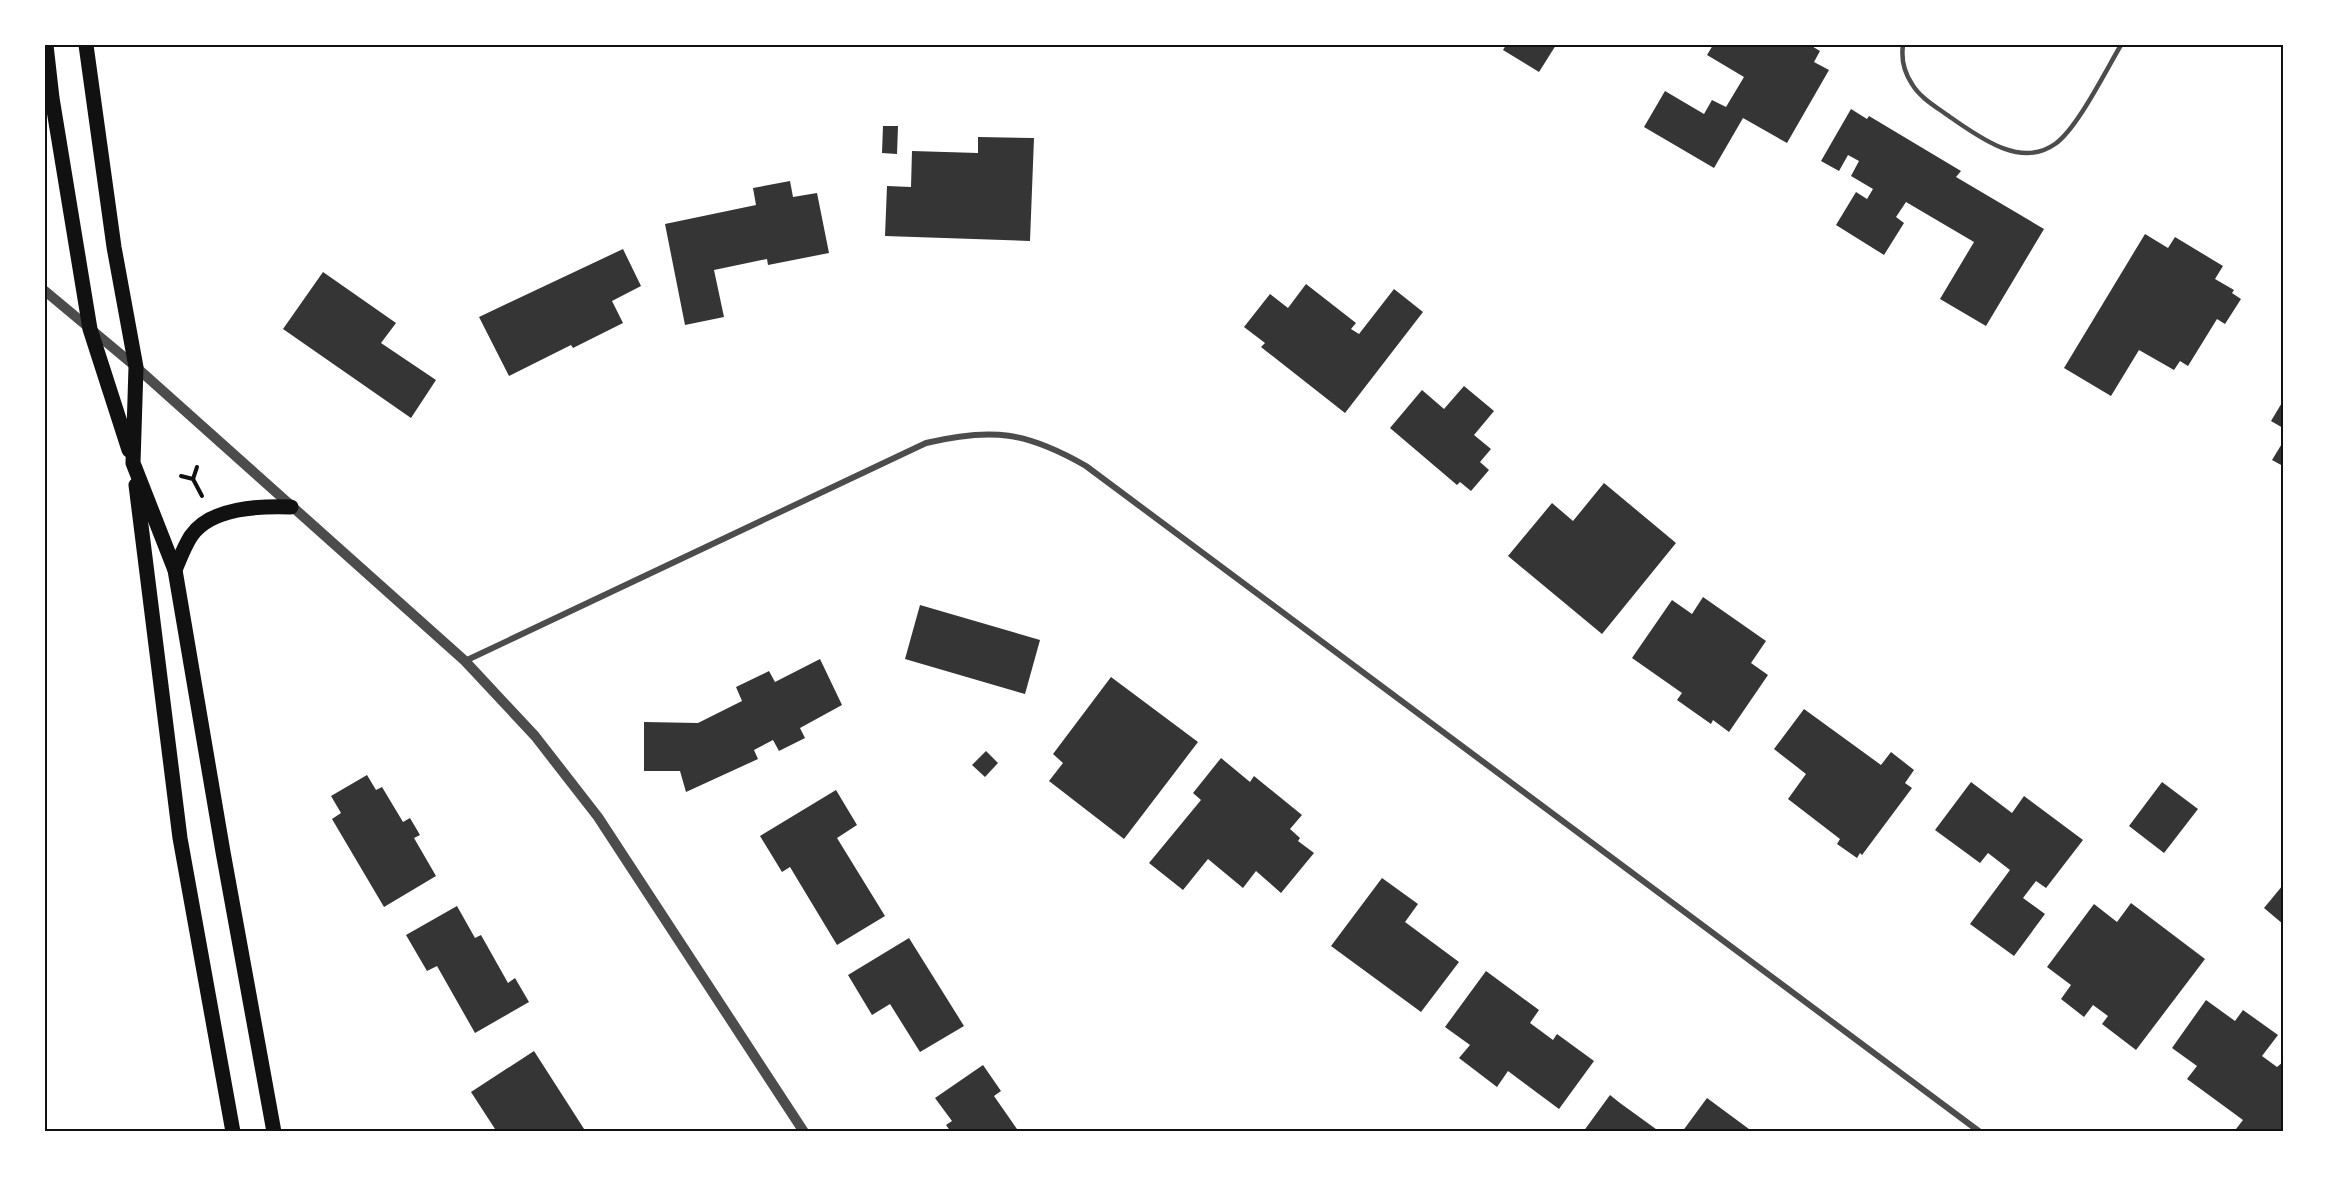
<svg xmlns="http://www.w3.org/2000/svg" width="2328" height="1177" viewBox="0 0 2328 1177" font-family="Jost,sans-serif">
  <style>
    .building { fill: #353535 }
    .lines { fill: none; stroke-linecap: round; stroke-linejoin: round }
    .path { stroke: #111; stroke-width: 4 }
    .service { stroke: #4c4c4c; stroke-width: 4.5 }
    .minor { stroke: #4c4c4c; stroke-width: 6 }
    .tertiary { stroke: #4c4c4c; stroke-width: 10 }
    .primary { stroke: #111; stroke-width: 15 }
    .neatline { fill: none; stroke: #111; stroke-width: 2 }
  </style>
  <rect width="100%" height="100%" fill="#fff"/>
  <g class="building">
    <polygon points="1506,45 1556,45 1539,72 1503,50"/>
    <polygon points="1713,45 1810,45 1820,51 1814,62 1829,70 1787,143 1743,118 1714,168 1644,127 1665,91 1704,114 1712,100 1726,107 1744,77 1707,55"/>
    <polygon points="1851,109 1867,119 1869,116 1961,171 1956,177 2044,229 1986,326 1940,299 1974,242 1906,202 1896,217 1904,223 1884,255 1836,225 1856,192 1867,199 1873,189 1851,176 1859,161 1848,155 1839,171 1821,161"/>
    <polygon points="883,126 898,126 897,154 882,153"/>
    <polygon points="978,137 1034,138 1030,241 885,236 887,186 911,187 912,151 978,153"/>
    <polygon points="790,181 793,197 817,193 829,253 768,265 767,259 714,270 724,317 685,325 665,224 756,205 753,188"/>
    <polygon points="2145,234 2168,248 2175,237 2223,266 2215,279 2234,290 2232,293 2241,299 2225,324 2217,319 2188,366 2180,361 2174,370 2139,350 2111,396 2064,368"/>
    <polygon points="623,249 641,286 612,301 623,323 573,348 571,345 509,376 479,317"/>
    <polygon points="323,272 396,323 381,343 436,380 411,418 283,329"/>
    <polygon points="1306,284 1356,323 1351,329 1359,334 1394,289 1423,312 1345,413 1261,347 1265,343 1244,327 1270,294 1288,308"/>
    <polygon points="1464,386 1494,411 1474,435 1491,449 1480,462 1489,470 1471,491 1460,482 1457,485 1390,428 1422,390 1444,409"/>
    <polygon points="2283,401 2283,428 2271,421"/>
    <polygon points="2283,442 2283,466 2272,460"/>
    <polygon points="1604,483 1676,543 1602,634 1508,556 1552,503 1573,521"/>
    <polygon points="1703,597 1766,641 1751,663 1768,675 1729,732 1713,720 1711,724 1677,700 1682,693 1632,658 1672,600 1692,614"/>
    <polygon points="920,605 1040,640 1025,694 905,659"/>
    <polygon points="820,659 842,705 800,728 805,738 779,751 773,740 754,750 758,759 686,792 680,771 644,771 644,722 698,723 742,701 736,687 769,671 775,682"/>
    <polygon points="1111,677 1198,742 1124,839 1049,781 1063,763 1053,754"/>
    <polygon points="1804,709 1881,765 1891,752 1914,770 1905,783 1912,788 1862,855 1860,853 1857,858 1837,844 1840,839 1788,799 1806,774 1774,749"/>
    <polygon points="986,751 998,763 985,777 972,765"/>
    <polygon points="1221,758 1250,782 1254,776 1302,815 1290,829 1300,838 1298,841 1314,853 1281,893 1256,871 1243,888 1208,859 1183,890 1149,863 1201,800 1193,793"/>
    <polygon points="367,775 376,790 382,787 403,822 410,818 420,835 414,838 436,876 384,907 332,819 341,813 331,796"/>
    <polygon points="1971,782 2012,813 2024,796 2083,840 2046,888 2036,881 2023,898 2045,914 2014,956 1970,924 2010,870 1988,853 1980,863 1935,830"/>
    <polygon points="2162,782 2198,809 2164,853 2129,826"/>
    <polygon points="836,790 857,825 837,838 885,916 837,945 790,867 782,872 760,836"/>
    <polygon points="1382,878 1418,904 1405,922 1459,962 1421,1012 1331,946"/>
    <polygon points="2283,885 2283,924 2264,908"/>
    <polygon points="2131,903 2205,959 2136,1050 2102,1024 2108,1016 2093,1005 2084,1017 2061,999 2071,985 2047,967 2094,904 2117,922"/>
    <polygon points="457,906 475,938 481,935 508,983 515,978 529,1002 475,1033 437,966 427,971 406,935"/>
    <polygon points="909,938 964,1026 920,1052 890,1004 872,1015 848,975"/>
    <polygon points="1486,971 1539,1010 1530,1023 1553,1040 1557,1034 1594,1061 1559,1109 1508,1071 1497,1087 1459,1058 1470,1045 1445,1027"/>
    <polygon points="2206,1000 2235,1021 2243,1010 2278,1035 2262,1056 2277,1067 2283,1062 2283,1130 2281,1132 2240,1132 2236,1129 2243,1120 2187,1079 2197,1066 2172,1048"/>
    <polygon points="534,1051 586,1132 497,1132 471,1092"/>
    <polygon points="983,1065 1001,1091 994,1096 1019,1132 951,1132 946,1125 952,1121 935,1098"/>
    <polygon points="1610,1095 1620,1103 1660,1132 1583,1132"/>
    <polygon points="1707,1098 1753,1132 1682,1132"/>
  </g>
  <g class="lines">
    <g class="path">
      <polyline points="181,476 193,479 202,496"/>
      <polyline points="193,479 197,467"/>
    </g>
    <path class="service" d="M1903 45C1901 59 1904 72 1912 84 1920 98 1938 108 1950 117 1978 136 2020 169 2055 144 2077 129 2106 70 2121 45"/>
    <path class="minor" d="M465 661 926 443C992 427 1027 432 1086 466L1980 1132"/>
    <polyline class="tertiary" points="45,291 136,367 465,661 535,736 598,817 804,1132"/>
    <g class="primary">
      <polyline points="46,45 52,98 90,329 129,450"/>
      <polyline points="86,45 114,247 136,367 133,463 175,570 223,852 274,1132"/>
      <polyline points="136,485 180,838 233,1132"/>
      <path d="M175 570C180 558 184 547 191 536 211 507 260 506 291 507"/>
    </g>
  </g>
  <rect width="2328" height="1177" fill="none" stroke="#ffffff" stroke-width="93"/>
  <rect x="46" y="46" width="2236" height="1084" class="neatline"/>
</svg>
